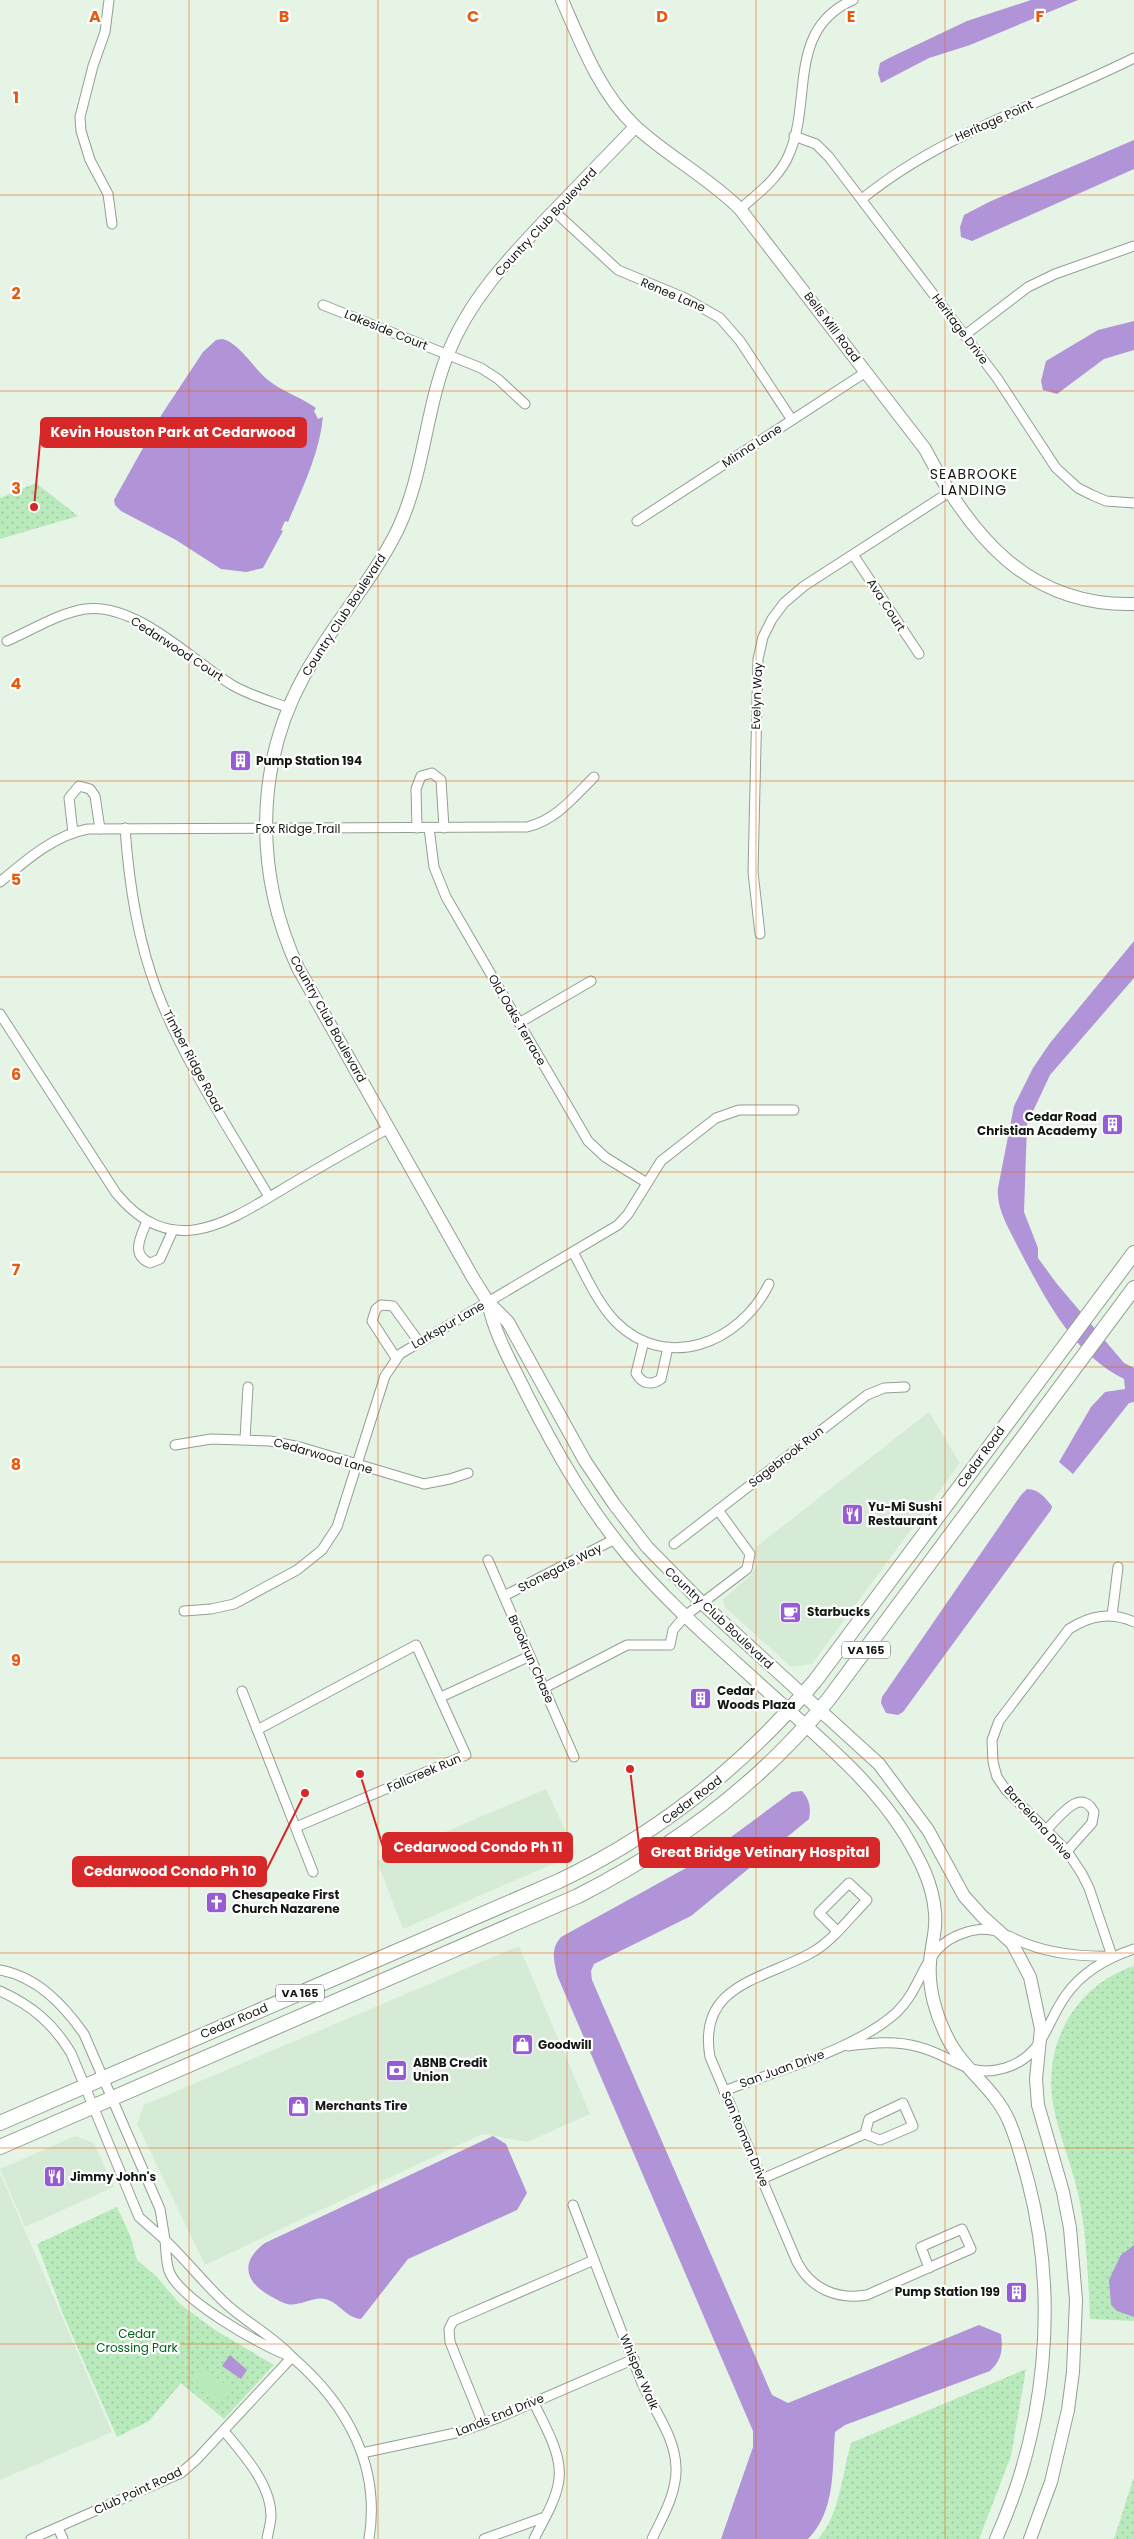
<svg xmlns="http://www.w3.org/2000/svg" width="1134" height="2539" viewBox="0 0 1134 2539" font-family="Poppins,sans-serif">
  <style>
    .built { fill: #d6ebd6 }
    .grass { fill: url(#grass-dots) }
    .pitch { fill: #b9eabc }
    .water { fill: #b193d7 }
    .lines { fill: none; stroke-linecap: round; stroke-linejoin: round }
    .street-casing { stroke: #92a092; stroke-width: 11 }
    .secondary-casing { stroke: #92a092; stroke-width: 14 }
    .primary-casing { stroke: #92a092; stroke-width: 16 }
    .street { stroke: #fff; stroke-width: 9 }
    .secondary { stroke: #fff; stroke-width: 12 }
    .primary { stroke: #fff; stroke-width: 14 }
    .grid { fill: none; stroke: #e8590c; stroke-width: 1; stroke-opacity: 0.55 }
    .labels { text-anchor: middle; stroke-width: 4.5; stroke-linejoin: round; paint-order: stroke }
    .shield { fill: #fff; stroke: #5a5e5a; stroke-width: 1 }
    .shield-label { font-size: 11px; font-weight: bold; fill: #141914 }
    .street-label { font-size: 12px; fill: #141914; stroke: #fff }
    .poi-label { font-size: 12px; font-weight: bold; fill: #141914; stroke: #fff; text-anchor: start }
    .park-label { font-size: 12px; fill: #00621b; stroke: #fff }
    .neighbourhood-label { font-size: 14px; letter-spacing: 1px; fill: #141914; stroke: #fff }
    .grid-label { font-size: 16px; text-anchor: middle; font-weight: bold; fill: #e8590c; stroke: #fff; stroke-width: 4.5; stroke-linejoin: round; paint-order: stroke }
    .leader { fill: none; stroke: #d62828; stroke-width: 2 }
    .callout-dot { fill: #d62828; stroke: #fff; stroke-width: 2 }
    .callout { fill: #d62828; stroke: #d62828; stroke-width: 2 }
    .callout-label { font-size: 14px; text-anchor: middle; font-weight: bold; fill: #fff }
  </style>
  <defs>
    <pattern id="grass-dots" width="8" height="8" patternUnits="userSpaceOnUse" patternTransform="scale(1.25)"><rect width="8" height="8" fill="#b9eabc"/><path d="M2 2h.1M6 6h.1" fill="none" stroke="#9ec8a1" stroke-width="1.8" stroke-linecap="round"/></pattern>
  </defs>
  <rect width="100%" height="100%" fill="#e5f4e5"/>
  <g class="built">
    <polygon points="929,1412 960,1463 812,1664 791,1667 724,1606 723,1599 750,1576 758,1564 756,1547"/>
    <polygon points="546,1789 576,1854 403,1929 377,1861"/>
    <polygon points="519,1946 590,2114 527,2142 482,2134 205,2265 137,2124 144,2105"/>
    <polygon points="75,2136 94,2143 114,2187 25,2227 0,2169"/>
    <polygon points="0,2173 112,2432 0,2480"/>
  </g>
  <g class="grass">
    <polygon points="36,483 78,516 0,539 0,498"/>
    <path d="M1134 1966V2321L1090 2319C1088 2278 1087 2238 1079 2198 1073 2166 1058 2135 1053 2103 1043 2043 1076 1985 1134 1966Z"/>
    <polygon points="117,2207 130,2235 137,2260 155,2275 180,2304 215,2330 274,2365 224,2419 181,2383 149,2421 117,2437 65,2319 37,2244"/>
    <path d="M1026 2369 1011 2456 979 2539H818C840 2515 842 2474 851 2443Z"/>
    <polygon points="1134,2477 1134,2539 1114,2539"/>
  </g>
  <polygon class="pitch" points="201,2368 233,2389 224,2403 192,2382"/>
  <g class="water">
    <polygon points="1031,0 1078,0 970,45 929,58 881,83 878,73 880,63 889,58 967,21"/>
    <polygon points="1134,140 1134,169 972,241 961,237 960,227 964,215 989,202"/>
    <polygon points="1134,321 1134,350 1104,359 1057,394 1043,390 1041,381 1046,361 1098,330"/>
    <path d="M222 339C239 342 253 368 268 380 283 392 301 397 316 408L314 411 318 419 323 417C319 455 302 489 288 522L285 521 281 530 283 531 263 568 246 572 221 569 176 540 121 511 115 505 114 500 162 414 203 352 216 340Z"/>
    <path d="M1134 941V978L1050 1075 1027 1124 1024 1212 1038 1248V1258L1057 1284 1124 1363 1134 1368V1402L1129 1403 1073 1474 1059 1462 1091 1407 1105 1392 1125 1389 1124 1379C1072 1353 1045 1298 1019 1249 1010 1230 996 1210 998 1188L1014 1106 1033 1068 1050 1043Z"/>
    <path d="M1027 1489C1039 1489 1045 1498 1052 1506L1051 1510 903 1712 898 1715 886 1713 881 1703 882 1697 1021 1495Z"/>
    <path d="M802 1791C810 1800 811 1808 809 1819L691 1916 594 1964 591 1971 592 1980 772 2395 788 2403 979 2325 1001 2334C1003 2349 1002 2360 990 2371L845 2425 835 2432C832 2468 836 2511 808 2539H721L753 2447V2431L557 1975C554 1960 550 1950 561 1937L697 1862 792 1792Z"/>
    <path d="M493 2136 506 2144 527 2193 517 2210 408 2259 361 2319C346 2318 339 2302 325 2299 313 2296 299 2307 287 2304 283 2303 278 2300 274 2298 246 2284 238 2263 265 2243Z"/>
    <polygon points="1134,2245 1134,2317 1117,2311 1111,2305 1109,2280 1121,2255"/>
    <polygon points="230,2355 247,2370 241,2379 222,2366"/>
  </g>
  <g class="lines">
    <defs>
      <g id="street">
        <polyline points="109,0 105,32 93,66 80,117 81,131 90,160 108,194 112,224"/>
        <polyline points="794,136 816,144 829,157 997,378 1056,468 1078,488 1092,495 1106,501 1134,503"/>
        <path d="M862 199C943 133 1042 104 1134 58"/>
        <path d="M740 209C759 193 781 176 790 152 812 99 787 29 853 0"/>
        <polyline points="554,211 618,270 685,298 720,318 740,341 792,420"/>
        <polyline points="323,305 481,368 498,379 525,404"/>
        <polyline points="965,335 1028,287 1055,274 1134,246"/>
        <polyline points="637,521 866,372"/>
        <polyline points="854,556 919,654"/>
        <path d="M7 641C32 630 59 613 85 609 136 602 191 660 232 685 249 695 270 701 289 708"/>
        <path d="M125 828C129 884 137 938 157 991 183 1060 232 1133 269 1197"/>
        <polyline points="417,828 416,789 421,776 432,773 441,780 444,828"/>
        <polyline points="429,828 434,867 446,897 588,1141 605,1157 647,1183"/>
        <polyline points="73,833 69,798 79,786 90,789 95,796 100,829"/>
        <path d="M0 882C25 861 54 835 88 829L527 827C556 820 573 798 594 777"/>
        <polyline points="760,934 753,872 758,659 763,637 772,619 784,603 804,586 948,493"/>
        <path d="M0 1014 116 1193C174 1264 232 1219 293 1183 325 1164 357 1146 389 1128"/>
        <polyline points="519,1023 591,981"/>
        <path d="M147 1221C141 1236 130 1255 150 1263L160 1259 173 1230"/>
        <path d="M573 1252C585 1274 597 1302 615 1321 666 1373 740 1343 769 1284"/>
        <path d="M644 1341 636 1373C642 1384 651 1386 661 1379L668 1347"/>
        <polyline points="396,1358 372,1321 376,1309 381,1305 393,1306 419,1342"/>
        <polyline points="245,1439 248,1387"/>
        <polyline points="175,1445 211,1439 270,1441 300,1447 424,1484 450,1479 468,1473"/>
        <polyline points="674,1544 867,1395 884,1388 905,1387"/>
        <polyline points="488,1560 574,1757"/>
        <polyline points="504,1596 615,1539"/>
        <polyline points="184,1611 211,1609 234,1604 297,1570 322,1550 337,1527 385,1376 400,1354 618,1225 628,1214 661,1161 716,1118 739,1110 794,1110"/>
        <polyline points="1112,1616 1118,1567"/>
        <polyline points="544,1688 627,1645 670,1645 673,1630 685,1616 747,1569 750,1554 718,1510"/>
        <polyline points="242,1691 313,1872"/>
        <polyline points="441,1697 530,1656"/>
        <polyline points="257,1730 416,1645 466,1755 296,1827"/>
        <path d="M1046 1830C1059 1818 1080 1786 1094 1812L1092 1823 1067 1851"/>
        <path d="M837 1931 819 1913 849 1883 867 1900C850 1917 832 1942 811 1953 763 1980 697 1984 710 2057L797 2262C811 2289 837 2300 867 2295L971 2249 962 2229 921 2247 929 2268"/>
        <path d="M1009 1936C1041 1953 1076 1957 1112 1956"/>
        <path d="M1112 1956 1089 1888 1082 1874 1067 1851 1006 1790 997 1777 993 1762 992 1740 999 1721 1069 1629C1091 1615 1111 1612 1134 1622"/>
        <path d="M0 1970C37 1977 63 2004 84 2034L160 2209 165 2240 139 2217 71 2053C53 2023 31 2005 0 1991"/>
        <path d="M848 2046C872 2043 895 2040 919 2047 954 2056 967 2079 1005 2068 1044 2056 1045 2024 1066 1995 1083 1971 1107 1958 1134 1949"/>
        <path d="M724 2091C778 2070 855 2050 897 2012 925 1985 922 1946 964 1933 976 1929 984 1928 997 1931"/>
        <polyline points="762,2179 865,2134 880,2140 913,2126 903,2103 869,2119 865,2134"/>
        <path d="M573 2205C596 2265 618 2324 642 2383 654 2411 675 2436 676 2467 677 2493 663 2516 652 2539"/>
        <path d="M165 2240C186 2260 203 2282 224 2302 245 2322 272 2335 292 2357 263 2347 180 2300 169 2271 166 2263 166 2250 165 2240Z"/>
        <polyline points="483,2424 450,2342 449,2329 453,2321 594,2260"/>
        <path d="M224 2431C243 2454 271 2484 271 2516 271 2523 268 2532 267 2539"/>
        <polyline points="362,2453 460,2432 500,2417 634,2359"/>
        <polyline points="58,2528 63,2539"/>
        <path d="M31 2539 181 2473 197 2459 292 2357C347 2404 381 2466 369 2539"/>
        <polyline points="484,2539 545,2517"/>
        <path d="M534 2539C543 2521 557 2499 559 2479 562 2453 544 2425 534 2403"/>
      </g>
      <g id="secondary">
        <path d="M562 0C581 43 600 93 635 126 667 156 708 177 740 209L925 449C970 535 1028 607 1134 604"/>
        <path d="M635 127C608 155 580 184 552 213 511 256 469 299 447 356 425 412 424 475 397 531 371 583 331 626 304 676 254 767 255 875 298 968L473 1278 488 1302 508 1322 585 1461 614 1504 647 1547 703 1604 879 1764 928 1830 964 1896 982 1916 1012 1943 1030 1977 1041 2029 1036 2079 1038 2105 1063 2192 1070 2228 1076 2300 1073 2372 1068 2410 1051 2482 1030 2539"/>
        <path d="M488 1302C495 1336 512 1364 527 1395 555 1450 586 1505 626 1553 667 1603 717 1645 765 1689 814 1734 868 1776 904 1833 919 1858 933 1883 935 1913 937 1930 931 1946 930 1963 928 1988 936 2016 948 2039 963 2069 994 2088 1008 2119 1017 2138 1022 2160 1028 2181 1059 2299 1046 2428 996 2539"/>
      </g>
      <g id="primary">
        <path d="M0 2123 559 1881C660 1833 743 1766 815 1681L1134 1253"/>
        <path d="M0 2147 578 1896C674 1847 759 1785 828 1700L1134 1288"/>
      </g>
    </defs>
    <use href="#street" class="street-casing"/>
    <use href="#secondary" class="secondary-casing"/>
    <use href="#primary" class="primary-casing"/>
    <use href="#street" class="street"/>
    <use href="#secondary" class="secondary"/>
    <use href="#primary" class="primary"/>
  </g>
  <path class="grid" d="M189 0V2539M378 0V2539M567 0V2539M756 0V2539M945 0V2539M0 195H1134M0 391H1134M0 586H1134M0 781H1134M0 977H1134M0 1172H1134M0 1367H1134M0 1562H1134M0 1758H1134M0 1953H1134M0 2148H1134M0 2344H1134"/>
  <defs>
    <symbol id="building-square" viewBox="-11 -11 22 22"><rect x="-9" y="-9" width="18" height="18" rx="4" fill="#965cd3" stroke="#fff"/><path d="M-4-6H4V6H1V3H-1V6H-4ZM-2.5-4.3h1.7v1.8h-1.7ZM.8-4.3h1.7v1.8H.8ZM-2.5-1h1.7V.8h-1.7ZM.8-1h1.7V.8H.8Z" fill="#fff"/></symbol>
    <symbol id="restaurant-square" viewBox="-11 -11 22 22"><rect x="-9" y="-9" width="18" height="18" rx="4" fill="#965cd3" stroke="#fff"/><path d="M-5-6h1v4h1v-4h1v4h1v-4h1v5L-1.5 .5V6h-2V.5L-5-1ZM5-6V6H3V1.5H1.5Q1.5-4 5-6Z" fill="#fff"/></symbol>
    <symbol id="cafe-square" viewBox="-11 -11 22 22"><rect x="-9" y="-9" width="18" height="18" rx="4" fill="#965cd3" stroke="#fff"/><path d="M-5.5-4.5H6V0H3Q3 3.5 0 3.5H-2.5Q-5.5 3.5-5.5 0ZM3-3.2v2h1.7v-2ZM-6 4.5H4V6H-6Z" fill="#fff"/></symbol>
    <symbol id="church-square" viewBox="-11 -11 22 22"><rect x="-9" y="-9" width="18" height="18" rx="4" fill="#965cd3" stroke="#fff"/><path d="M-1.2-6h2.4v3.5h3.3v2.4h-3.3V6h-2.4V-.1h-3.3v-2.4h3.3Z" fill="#fff"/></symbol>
    <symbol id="shop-square" viewBox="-11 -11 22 22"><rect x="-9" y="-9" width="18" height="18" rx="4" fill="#965cd3" stroke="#fff"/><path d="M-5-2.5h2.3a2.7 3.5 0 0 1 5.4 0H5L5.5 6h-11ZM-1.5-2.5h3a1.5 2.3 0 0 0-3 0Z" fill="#fff"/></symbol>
    <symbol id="bank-square" viewBox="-11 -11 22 22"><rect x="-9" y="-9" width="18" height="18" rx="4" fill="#965cd3" stroke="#fff"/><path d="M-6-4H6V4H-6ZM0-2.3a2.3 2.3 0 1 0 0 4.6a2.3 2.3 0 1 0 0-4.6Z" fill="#fff"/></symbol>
  </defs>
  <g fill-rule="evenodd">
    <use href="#building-square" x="228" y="748" width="25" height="25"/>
    <use href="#building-square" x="1100" y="1112" width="25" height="25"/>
    <use href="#restaurant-square" x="840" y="1502" width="25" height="25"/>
    <use href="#cafe-square" x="778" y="1600" width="25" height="25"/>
    <use href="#building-square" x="688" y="1686" width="25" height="25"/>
    <use href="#church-square" x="204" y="1890" width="25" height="25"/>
    <use href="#shop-square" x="510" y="2032" width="25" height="25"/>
    <use href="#bank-square" x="384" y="2058" width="25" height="25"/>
    <use href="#shop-square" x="286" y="2094" width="25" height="25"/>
    <use href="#restaurant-square" x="42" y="2164" width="25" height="25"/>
    <use href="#building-square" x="1004" y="2280" width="25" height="25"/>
  </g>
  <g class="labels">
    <g class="shield">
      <rect x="842" y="1641.5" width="48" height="17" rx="4"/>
      <rect x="276" y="1984.5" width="48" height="17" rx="4"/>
    </g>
    <g class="shield-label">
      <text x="866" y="1654">VA 165</text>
      <text x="300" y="1997">VA 165</text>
    </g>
    <g class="street-label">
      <text transform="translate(994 121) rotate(-24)" y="4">Heritage Point</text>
      <text transform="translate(546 222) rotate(-47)" y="4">Country Club Boulevard</text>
      <text transform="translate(673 295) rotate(23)" y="4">Renee Lane</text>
      <text transform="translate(832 327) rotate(53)" y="4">Bells Mill Road</text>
      <text transform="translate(960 329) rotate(53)" y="4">Heritage Drive</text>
      <text transform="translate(386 330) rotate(22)" y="4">Lakeside Court</text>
      <text transform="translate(752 446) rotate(-33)" y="4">Minna Lane</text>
      <text transform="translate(886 605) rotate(57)" y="4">Ava Court</text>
      <text transform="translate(344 615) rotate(-57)" y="4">Country Club Boulevard</text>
      <text transform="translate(177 649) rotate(33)" y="4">Cedarwood Court</text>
      <text transform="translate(757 696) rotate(-88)" y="4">Evelyn Way</text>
      <text x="298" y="833">Fox Ridge Trail</text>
      <text transform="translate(328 1019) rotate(61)" y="4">Country Club Boulevard</text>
      <text transform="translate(517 1020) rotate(60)" y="4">Old Oaks Terrace</text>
      <text transform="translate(193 1061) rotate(62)" y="4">Timber Ridge Road</text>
      <text transform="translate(448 1325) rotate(-30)" y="4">Larkspur Lane</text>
      <text transform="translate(323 1456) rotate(16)" y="4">Cedarwood Lane</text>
      <text transform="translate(786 1457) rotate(-38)" y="4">Sagebrook Run</text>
      <text transform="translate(981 1457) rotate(-54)" y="4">Cedar Road</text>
      <text transform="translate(560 1568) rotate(-27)" y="4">Stonegate Way</text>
      <text transform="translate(719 1618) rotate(43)" y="4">Country Club Boulevard</text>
      <text transform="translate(531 1659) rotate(66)" y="4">Brookrun Chase</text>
      <text transform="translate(424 1773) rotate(-23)" y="4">Fallcreek Run</text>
      <text transform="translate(692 1800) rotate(-37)" y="4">Cedar Road</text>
      <text transform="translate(1038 1823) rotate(48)" y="4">Barcelona Drive</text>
      <text transform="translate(234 2021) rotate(-23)" y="4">Cedar Road</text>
      <text transform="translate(782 2069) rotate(-20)" y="4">San Juan Drive</text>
      <text transform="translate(745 2139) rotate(67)" y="4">San Roman Drive</text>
      <text transform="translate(639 2372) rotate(67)" y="4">Whisper Walk</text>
      <text transform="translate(500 2415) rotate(-22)" y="4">Lands End Drive</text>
      <text transform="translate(138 2491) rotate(-25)" y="4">Club Point Road</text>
    </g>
    <g class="poi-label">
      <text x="256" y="765">Pump Station 194</text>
      <text x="1097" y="1121" text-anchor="end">Cedar Road<tspan x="1097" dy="14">Christian Academy</tspan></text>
      <text x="868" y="1511">Yu-Mi Sushi<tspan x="868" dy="14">Restaurant</tspan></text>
      <text x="807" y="1616">Starbucks</text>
      <text x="717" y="1695">Cedar<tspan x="717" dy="14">Woods Plaza</tspan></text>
      <text x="232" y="1899">Chesapeake First<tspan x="232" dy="14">Church Nazarene</tspan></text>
      <text x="538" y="2049">Goodwill</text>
      <text x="413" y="2067">ABNB Credit<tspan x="413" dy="14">Union</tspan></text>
      <text x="315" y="2110">Merchants Tire</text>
      <text x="70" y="2181">Jimmy John's</text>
      <text x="1000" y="2296" text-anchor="end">Pump Station 199</text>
    </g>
    <g class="park-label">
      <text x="137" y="2338">Cedar<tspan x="137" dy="14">Crossing Park</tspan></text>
    </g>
    <g class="neighbourhood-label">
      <text x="974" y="479">SEABROOKE<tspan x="974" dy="16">LANDING</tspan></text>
    </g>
  </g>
  <g class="grid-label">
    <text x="95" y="22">A</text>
    <text x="284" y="22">B</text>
    <text x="473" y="22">C</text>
    <text x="662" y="22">D</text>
    <text x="851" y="22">E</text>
    <text x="1040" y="22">F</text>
    <text x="16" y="103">1</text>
    <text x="16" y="299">2</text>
    <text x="16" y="494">3</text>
    <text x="16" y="689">4</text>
    <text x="16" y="885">5</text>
    <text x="16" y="1080">6</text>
    <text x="16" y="1275">7</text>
    <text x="16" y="1470">8</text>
    <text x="16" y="1666">9</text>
  </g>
  <path class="leader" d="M34 507L41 432M360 1774L383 1847M630 1769L640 1852M305 1793L266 1871"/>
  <g class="callout-dot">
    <circle cx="34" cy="507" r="5"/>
    <circle cx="360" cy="1774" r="5"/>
    <circle cx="630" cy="1769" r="5"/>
    <circle cx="305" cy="1793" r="5"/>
  </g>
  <g class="callout">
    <rect x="41" y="418" width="265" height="29" rx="5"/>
    <rect x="383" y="1833" width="189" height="29" rx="5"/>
    <rect x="640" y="1838" width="239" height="29" rx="5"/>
    <rect x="73" y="1857" width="193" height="29" rx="5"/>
  </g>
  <g class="callout-label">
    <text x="173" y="437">Kevin Houston Park at Cedarwood</text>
    <text x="478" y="1852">Cedarwood Condo Ph 11</text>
    <text x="760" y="1857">Great Bridge Vetinary Hospital</text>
    <text x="170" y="1876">Cedarwood Condo Ph 10</text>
  </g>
</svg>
